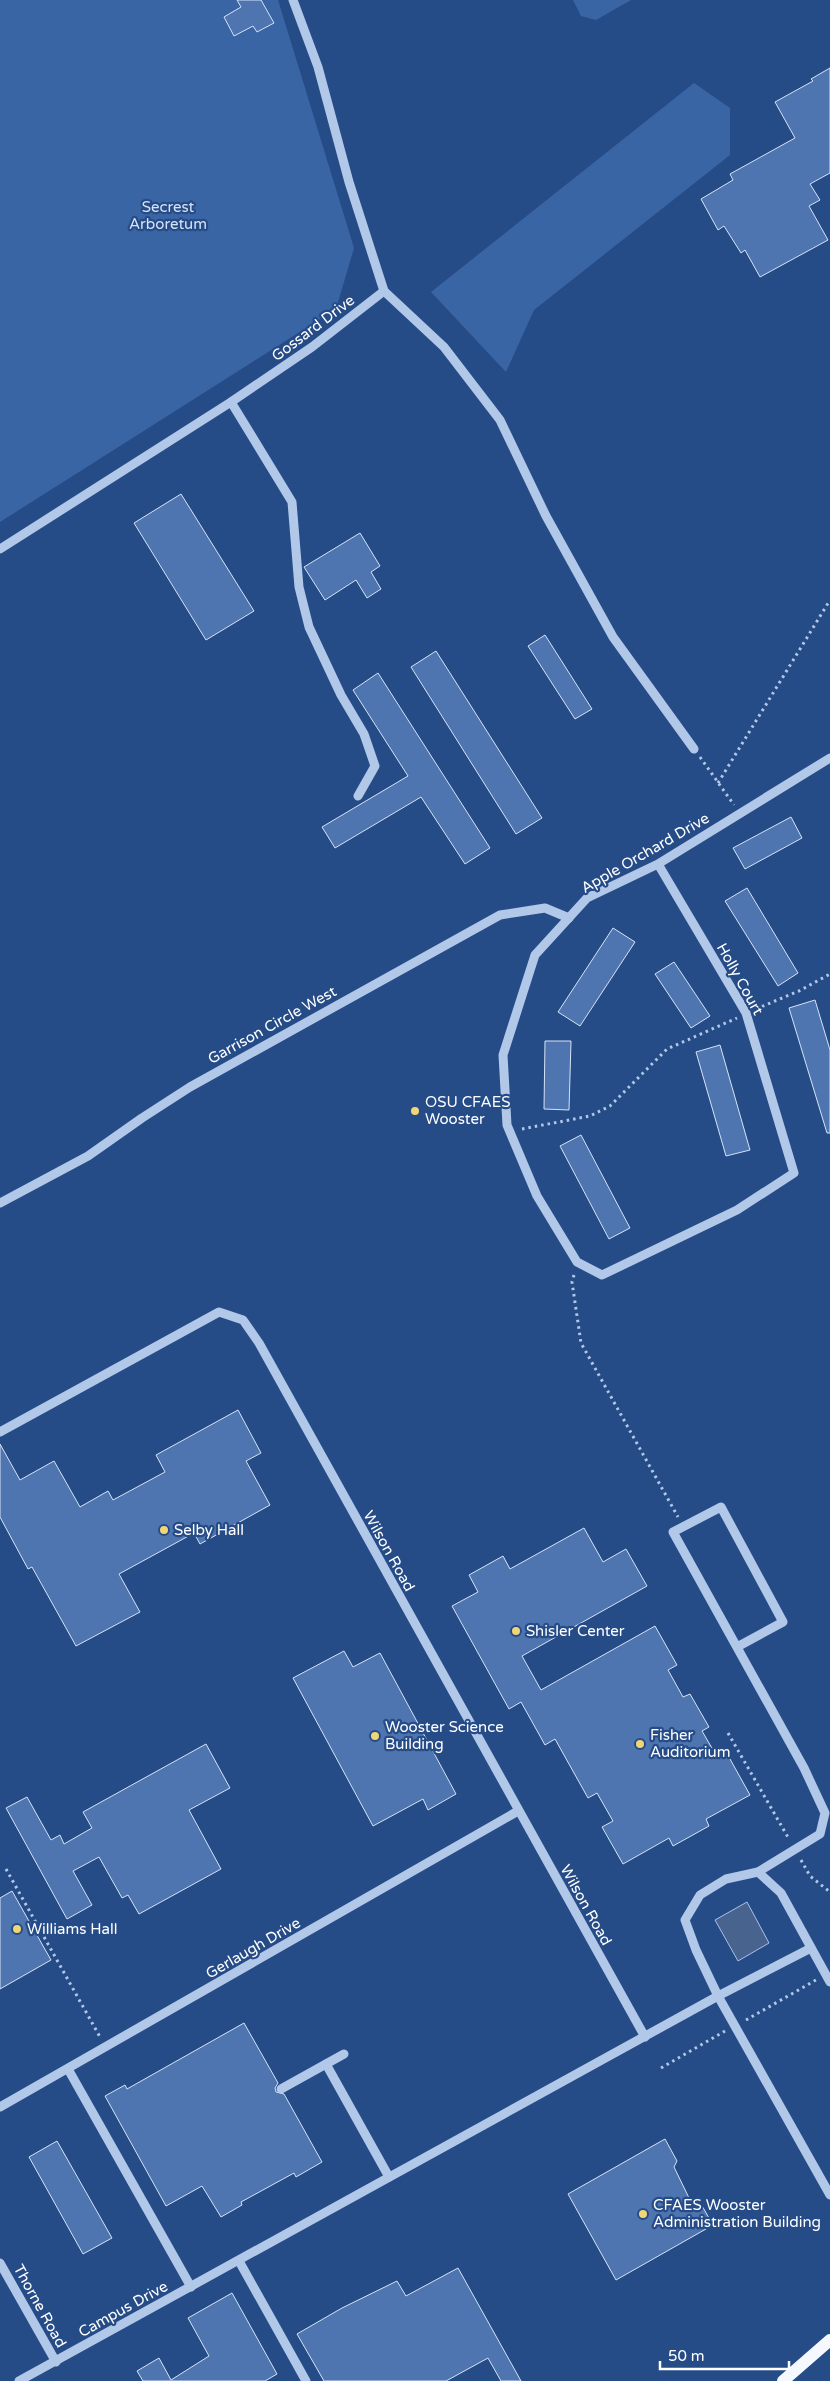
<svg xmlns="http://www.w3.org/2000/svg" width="830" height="2381" viewBox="0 0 830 2381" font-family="'Varela Round',sans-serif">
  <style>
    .green { fill: #3a65a5 }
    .water { fill: #49638f; stroke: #a7c2ea }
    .building { fill: #4e75b0; stroke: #d6e3f7 }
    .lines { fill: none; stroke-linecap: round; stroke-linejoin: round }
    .path { stroke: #b2c8e9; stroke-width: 3; stroke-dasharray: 2.5 4; stroke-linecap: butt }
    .minor { stroke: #b2c8e9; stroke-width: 9 }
    .major { stroke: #f5f8fe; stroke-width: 12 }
    .poi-dot { fill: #f2d577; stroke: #264c88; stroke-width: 2 }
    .labels { text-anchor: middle; stroke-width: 4.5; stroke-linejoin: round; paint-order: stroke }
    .park-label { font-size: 15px; fill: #d6e3f7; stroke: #264c88 }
    .street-label { font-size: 15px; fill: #fff; stroke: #264c88 }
    .poi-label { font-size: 15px; fill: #fff; stroke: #264c88; text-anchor: start }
  </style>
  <rect width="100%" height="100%" fill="#264c88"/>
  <g class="green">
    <polygon points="0,0 278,0 354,248 336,309 0,522"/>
    <polygon points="573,0 631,0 596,20 581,16"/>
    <polygon points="694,83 730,108 730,155 534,310 506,372 431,292"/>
  </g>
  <polygon class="water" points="747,1902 769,1943 738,1961 715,1920"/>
  <g class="building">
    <polygon points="237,0 261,0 274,23 257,32 253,26 234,36 224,17 241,7"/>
    <polygon points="830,68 830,173 810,184 820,200 809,206 828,240 760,277 745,250 741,253 724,226 718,230 701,199 733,180 730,174 795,138 775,102 813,81 811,79"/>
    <polygon points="181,494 254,611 206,640 134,523"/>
    <polygon points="360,533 380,566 371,572 381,589 367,598 356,580 325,600 304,567"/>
    <polygon points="545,635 592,709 575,719 528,646"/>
    <polygon points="436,651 542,818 516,834 411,667"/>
    <polygon points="378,673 490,848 465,864 421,797 335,848 322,827 408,776 353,690"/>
    <polygon points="791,817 802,838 745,869 733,848"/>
    <polygon points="747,888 798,973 778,986 725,901"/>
    <polygon points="613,928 635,942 580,1026 558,1012"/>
    <polygon points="674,962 710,1016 691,1028 655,974"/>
    <polygon points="815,1000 830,1050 830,1133 827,1133 789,1008"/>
    <polygon points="545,1041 571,1041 569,1110 544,1109"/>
    <polygon points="720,1045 750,1150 726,1156 696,1052"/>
    <polygon points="581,1135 630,1228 609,1239 560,1146"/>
    <polygon points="238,1410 261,1453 246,1461 270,1505 200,1544 194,1533 119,1574 140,1612 76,1646 32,1567 28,1569 0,1517 0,1444 20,1480 54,1461 80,1507 108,1491 113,1500 165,1472 156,1455"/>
    <polygon points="584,1528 603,1562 626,1549 647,1586 522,1656 541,1690 655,1626 677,1665 668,1670 683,1697 690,1694 709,1727 702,1731 716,1755 725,1750 750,1795 706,1819 709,1826 673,1846 669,1838 623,1864 602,1827 613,1821 597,1793 588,1798 555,1739 545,1745 521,1702 509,1709 452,1606 478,1592 469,1575 503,1556 510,1569"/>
    <polygon points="344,1651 353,1667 380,1653 456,1794 428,1810 423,1799 373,1826 293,1678"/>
    <polygon points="206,1744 230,1788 189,1810 221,1869 139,1914 128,1895 122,1898 99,1857 73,1871 92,1905 67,1919 6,1808 27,1797 51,1840 60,1835 64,1844 92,1828 83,1812"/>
    <polygon points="12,1891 51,1960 0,1989 0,1898"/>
    <polygon points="244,2023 278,2083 275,2088 276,2092 284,2094 322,2162 296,2177 294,2173 241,2202 242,2205 221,2217 202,2186 166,2206 105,2096 125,2085 127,2089"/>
    <polygon points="665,2139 677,2161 674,2167 690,2200 701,2204 713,2225 616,2280 568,2194"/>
    <polygon points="57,2141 112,2238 83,2254 29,2157"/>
    <polygon points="458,2268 521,2381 501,2381 488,2358 446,2381 324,2381 297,2334 342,2308 397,2281 406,2296"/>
    <polygon points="232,2293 277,2374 265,2381 143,2381 137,2371 159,2358 171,2380 209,2356 188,2318"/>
  </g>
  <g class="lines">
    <g class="path">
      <polyline points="700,757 734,805"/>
      <polyline points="718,783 830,600"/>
      <polyline points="756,1009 799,991 830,974"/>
      <polyline points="522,1129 590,1116 610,1106 667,1049 737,1018"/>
      <polyline points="574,1275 572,1282 581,1343 678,1517"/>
      <polyline points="728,1733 789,1839"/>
      <polyline points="801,1860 810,1876 830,1892"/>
      <polyline points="6,1869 100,2037"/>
      <polyline points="746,2020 816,1980"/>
      <polyline points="661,2068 725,2031"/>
    </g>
    <g class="minor">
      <polyline points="384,291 444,347 500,420 546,516 613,637 694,749"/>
      <polyline points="231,402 292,502 299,587 309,627 341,695 364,734 375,766 358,796"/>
      <polyline points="0,549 231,402 312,347 384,291 349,182 318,67 293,0"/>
      <polyline points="658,864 746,1013 794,1173 737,1210 602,1275 577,1262 537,1196 507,1125 503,1055 535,955 587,898 658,864 830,758"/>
      <polyline points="0,1203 88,1156 142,1118 190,1087 500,915 545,908 569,918"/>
      <polyline points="0,1432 219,1312 243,1320 259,1343 645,2037"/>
      <polyline points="737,1647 783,1622 721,1507 673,1532 804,1768 825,1813 820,1834 758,1872"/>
      <polyline points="830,1982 781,1893 758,1872 726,1879 700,1895 685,1920 696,1950 718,1996 830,2195"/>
      <polyline points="326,2064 389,2177"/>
      <polyline points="68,2069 191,2287"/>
      <polyline points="281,2089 344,2054"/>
      <polyline points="0,2107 518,1811"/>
      <polyline points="239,2261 306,2381"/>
      <polyline points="0,2263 56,2362"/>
      <polyline points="19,2381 718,1996 811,1948"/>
    </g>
    <polyline class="major" points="783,2381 830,2340"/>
  </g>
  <g class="poi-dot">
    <circle cx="415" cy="1111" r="5"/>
    <circle cx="164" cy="1530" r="5"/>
    <circle cx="516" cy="1631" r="5"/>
    <circle cx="375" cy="1736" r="5"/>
    <circle cx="640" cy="1744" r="5"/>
    <circle cx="17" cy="1929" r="5"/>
    <circle cx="643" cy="2214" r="5"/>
  </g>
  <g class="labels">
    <g class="park-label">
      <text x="168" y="212">Secrest<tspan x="168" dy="17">Arboretum</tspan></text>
    </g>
    <g class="street-label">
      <text transform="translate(313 328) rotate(-37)" y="5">Gossard Drive</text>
      <text transform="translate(645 853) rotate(-30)" y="5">Apple Orchard Drive</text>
      <text transform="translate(740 979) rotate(61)" y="5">Holly Court</text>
      <text transform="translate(272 1025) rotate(-29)" y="5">Garrison Circle West</text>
      <text transform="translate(389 1551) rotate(61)" y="5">Wilson Road</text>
      <text transform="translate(586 1905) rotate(61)" y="5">Wilson Road</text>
      <text transform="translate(253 1948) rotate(-30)" y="5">Gerlaugh Drive</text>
      <text transform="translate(40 2306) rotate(61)" y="5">Thorne Road</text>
      <text transform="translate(123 2309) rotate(-29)" y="5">Campus Drive</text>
    </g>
    <g class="poi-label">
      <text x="425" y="1107">OSU CFAES<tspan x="425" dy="17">Wooster</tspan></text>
      <text x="174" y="1535">Selby Hall</text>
      <text x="526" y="1636">Shisler Center</text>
      <text x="385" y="1732">Wooster Science<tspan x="385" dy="17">Building</tspan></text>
      <text x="650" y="1740">Fisher<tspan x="650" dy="17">Auditorium</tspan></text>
      <text x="27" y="1934">Williams Hall</text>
      <text x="653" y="2210">CFAES Wooster<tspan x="653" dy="17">Administration Building</tspan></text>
    </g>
  </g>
  <path d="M660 2361v8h129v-8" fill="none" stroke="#ffffff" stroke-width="2.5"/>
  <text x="668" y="2361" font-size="15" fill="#ffffff" stroke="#264c88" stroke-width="4" paint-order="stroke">50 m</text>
</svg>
